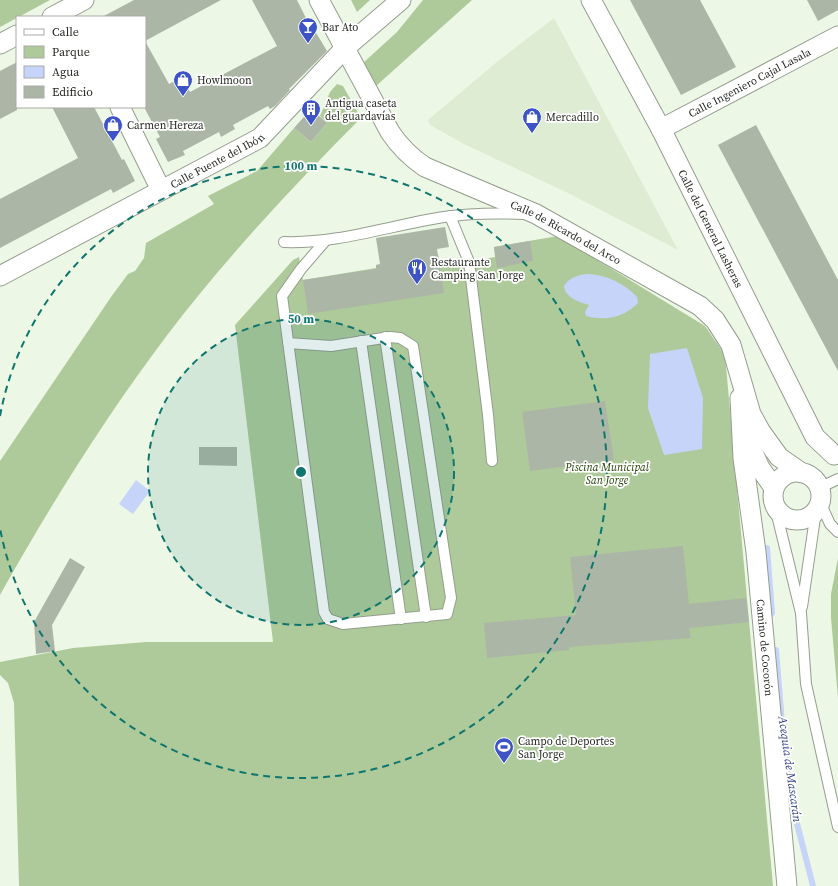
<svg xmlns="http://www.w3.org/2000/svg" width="838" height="886" viewBox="0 0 838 886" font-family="'Source Serif 4',serif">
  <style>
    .built { fill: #deecd4 }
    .green { fill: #aeca9a }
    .water { fill: #c7d4f9 }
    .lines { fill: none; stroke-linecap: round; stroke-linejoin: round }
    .stream { stroke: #c7d4f9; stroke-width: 6 }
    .building { fill: #acb6a6 }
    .lane-casing { stroke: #949e8e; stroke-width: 12 }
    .street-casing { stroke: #949e8e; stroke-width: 21 }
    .lane { stroke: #fff; stroke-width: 10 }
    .street { stroke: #fff; stroke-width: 19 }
    .ring { fill: none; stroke: #0f766e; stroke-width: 2; stroke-dasharray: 7 5 }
    .labels { text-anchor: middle; stroke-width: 3.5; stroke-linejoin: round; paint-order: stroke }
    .poi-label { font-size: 11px; fill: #272b24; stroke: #fff; text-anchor: start }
    .street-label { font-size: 11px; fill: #272b24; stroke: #fff }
    .park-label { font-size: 11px; font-style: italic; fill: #203e00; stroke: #fff }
    .water-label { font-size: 12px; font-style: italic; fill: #304186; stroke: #fff }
    .centre { fill: #0f766e; stroke: #fff; stroke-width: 2 }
    .ring-label { font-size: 12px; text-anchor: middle; font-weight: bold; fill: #0f766e; stroke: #fff; stroke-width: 3.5; stroke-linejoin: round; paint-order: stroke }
  </style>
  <rect width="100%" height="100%" fill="#edf7e6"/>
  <polygon class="built" points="554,18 678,250 566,192 464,144 430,125 428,120 498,61"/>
  <g class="green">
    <polygon points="0,0 50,0 0,27"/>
    <polygon points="351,0 370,0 357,12"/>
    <polygon points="423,0 472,0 376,86 363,63 397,32"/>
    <path d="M337 84 343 86 361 118C293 186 227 257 168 334 106 416 51 504 0 595V461L111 297 128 274 135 271 144 258 146 243 214 204 208 196 257 171 294 128 311 142 327 123 320 116 330 92Z"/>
    <polygon points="558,236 705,326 725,355 773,886 19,886 14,703 8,683 0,675 0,662 73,648 146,642 273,642 235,325 293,260 299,257 303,280 376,268 376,265 438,254 440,267 495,257 494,247"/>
    <polygon points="838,558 838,698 831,618 831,594"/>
  </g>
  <g class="water">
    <path d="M589 274C607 275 625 284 637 297L638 303C623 318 606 321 586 316L585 312 589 305C580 302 565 298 564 286 568 278 580 274 589 274Z"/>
    <polygon points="687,348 703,398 702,449 664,455 648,408 650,354"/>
    <polygon points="136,480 150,491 133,514 119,504"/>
  </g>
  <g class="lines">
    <g class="stream">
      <polyline points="767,548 772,613"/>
      <polyline points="776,650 784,749 794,812 813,886"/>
    </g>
  </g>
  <g class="building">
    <polygon points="134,0 221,0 145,41 169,84 182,77 190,92 277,46 252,0 297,0 313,32 315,31 327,51 289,89 290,90 275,106 270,109 268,106 233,125 235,129 221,137 219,132 183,151 185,155 168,162 156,139 160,137 145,109 145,17 102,17"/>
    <polygon points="630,0 700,0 736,67 681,95"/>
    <polygon points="807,0 838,0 838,10 818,21"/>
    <polygon points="17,62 17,110 0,119 0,71"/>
    <polygon points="52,107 94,107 122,160 124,159 135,181 113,193 111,189 0,248 0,199 78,158"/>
    <polygon points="311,109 327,123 311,142 294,128"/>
    <polygon points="756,125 838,280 838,371 718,145"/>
    <polygon points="445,227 449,247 437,249 444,293 308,314 303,280 376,269 376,265 380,264 376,238"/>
    <polygon points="530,241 533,261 497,268 494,247"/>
    <polygon points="605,401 614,460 530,471 522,412"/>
    <polygon points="199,447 237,447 237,466 199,465"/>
    <polygon points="683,546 689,604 746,598 749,622 689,628 691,638 569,647 569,650 487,658 484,623 576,615 570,557"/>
    <polygon points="70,558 85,567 52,625 55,651 36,654 34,622"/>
  </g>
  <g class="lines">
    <defs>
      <g id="lane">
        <polyline points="450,216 469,262 488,415 492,461"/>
        <path d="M284 242C338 244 391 225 444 217 471 213 497 213 524 214"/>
        <polyline points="385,337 426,617"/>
        <polyline points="361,341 401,619"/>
        <polyline points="288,343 331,346 390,337 400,338 413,346 451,598 447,614 343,624 328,619 324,612 282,296 301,269 326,240"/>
        <polyline points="819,488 838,479"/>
        <polyline points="820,502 830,524 838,532"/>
        <polyline points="775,507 801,613 806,684 838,827"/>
        <polyline points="802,607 816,511"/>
      </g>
      <g id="street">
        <path id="s1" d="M319 0 390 132C400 147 410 157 425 167L536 214 700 306 715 320 731 345 751 414 761 432 779 457 802 473"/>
        <path id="s2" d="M591 0 661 129 815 437 834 455"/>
        <polyline points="52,17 84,0"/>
        <polyline points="0,44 17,35"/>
        <polyline points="120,107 161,190"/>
        <path id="s3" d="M661 129 838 36"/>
        <path id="s4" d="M0 276 260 138 345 48 401 0"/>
        <path id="s5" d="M740 398 743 458 756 552 787 886"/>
        <polyline points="747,439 760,468 774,488"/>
        <circle cx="797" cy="496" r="24"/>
      </g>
    </defs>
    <use href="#lane" class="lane-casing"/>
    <use href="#street" class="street-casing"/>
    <use href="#lane" class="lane"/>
    <use href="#street" class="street"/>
  </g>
  <circle cx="301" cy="472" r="153" fill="#0f766e" fill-opacity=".12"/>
  <g class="ring">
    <circle cx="301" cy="472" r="153"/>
    <path d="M0 416A306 306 0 1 1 0 528"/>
  </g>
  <defs>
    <symbol id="bar-pin" viewBox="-11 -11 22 30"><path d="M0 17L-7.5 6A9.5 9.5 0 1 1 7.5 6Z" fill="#3d53c6" stroke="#fff"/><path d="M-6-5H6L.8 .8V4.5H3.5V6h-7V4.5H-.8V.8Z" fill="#fff"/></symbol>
    <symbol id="shop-pin" viewBox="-11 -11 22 30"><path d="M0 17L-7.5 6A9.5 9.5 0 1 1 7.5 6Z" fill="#3d53c6" stroke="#fff"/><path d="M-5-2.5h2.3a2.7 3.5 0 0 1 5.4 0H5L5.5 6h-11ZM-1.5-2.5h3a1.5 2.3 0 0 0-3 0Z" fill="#fff"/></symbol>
    <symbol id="building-pin" viewBox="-11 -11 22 30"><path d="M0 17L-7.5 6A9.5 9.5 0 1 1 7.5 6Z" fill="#3d53c6" stroke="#fff"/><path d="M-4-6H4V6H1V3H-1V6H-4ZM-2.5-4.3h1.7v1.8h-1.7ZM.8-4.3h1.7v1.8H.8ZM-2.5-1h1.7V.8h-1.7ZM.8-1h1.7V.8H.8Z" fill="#fff"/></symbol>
    <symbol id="restaurant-pin" viewBox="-11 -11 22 30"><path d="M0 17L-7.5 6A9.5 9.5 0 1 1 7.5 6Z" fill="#3d53c6" stroke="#fff"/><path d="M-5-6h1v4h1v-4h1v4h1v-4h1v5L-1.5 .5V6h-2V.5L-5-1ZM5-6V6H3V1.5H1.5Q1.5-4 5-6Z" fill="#fff"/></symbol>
    <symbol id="stadium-pin" viewBox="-11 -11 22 30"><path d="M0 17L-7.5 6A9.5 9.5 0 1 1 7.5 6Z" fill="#3d53c6" stroke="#fff"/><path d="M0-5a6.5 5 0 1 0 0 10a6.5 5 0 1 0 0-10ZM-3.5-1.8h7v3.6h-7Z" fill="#fff"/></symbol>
  </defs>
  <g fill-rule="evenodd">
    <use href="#bar-pin" x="297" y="16" width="22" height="30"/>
    <use href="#shop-pin" x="172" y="69" width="22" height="30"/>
    <use href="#building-pin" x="300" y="98" width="22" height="30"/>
    <use href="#shop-pin" x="521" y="106" width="22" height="30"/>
    <use href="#shop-pin" x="102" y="114" width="22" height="30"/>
    <use href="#restaurant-pin" x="406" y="257" width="22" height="30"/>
    <use href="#stadium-pin" x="493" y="736" width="22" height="30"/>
  </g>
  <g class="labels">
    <g class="poi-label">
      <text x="322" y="31">Bar Ato</text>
      <text x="197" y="84">Howlmoon</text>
      <text x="325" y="107">Antigua caseta<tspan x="325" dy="13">del guardavías</tspan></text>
      <text x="546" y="121">Mercadillo</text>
      <text x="127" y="129">Carmen Hereza</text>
      <text x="431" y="266">Restaurante<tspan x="431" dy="13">Camping San Jorge</tspan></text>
      <text x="518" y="745">Campo de Deportes<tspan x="518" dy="13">San Jorge</tspan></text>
    </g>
    <g class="street-label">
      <text dy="4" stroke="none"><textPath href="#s3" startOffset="100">Calle Ingeniero Cajal Lasala</textPath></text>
      <text dy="4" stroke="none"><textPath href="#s4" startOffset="246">Calle Fuente del Ibón</textPath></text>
      <text dy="4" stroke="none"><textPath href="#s2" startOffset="258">Calle del General Lasheras</textPath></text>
      <text dy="4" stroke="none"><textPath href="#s1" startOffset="355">Calle de Ricardo del Arco</textPath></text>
      <text dy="4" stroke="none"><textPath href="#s5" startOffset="251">Camino de Cocorón</textPath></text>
    </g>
    <g class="park-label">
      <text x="607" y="471">Piscina Municipal<tspan x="607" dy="13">San Jorge</tspan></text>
    </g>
    <g class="water-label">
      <text transform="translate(790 769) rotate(82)" y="4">Acequia de Mascarán</text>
    </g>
  </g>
  <circle cx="301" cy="472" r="6" class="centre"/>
  <g class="ring-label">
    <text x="301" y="170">100 m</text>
    <text x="301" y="323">50 m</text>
  </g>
  <rect x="16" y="16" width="130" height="92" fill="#ffffff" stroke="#a9aaa7"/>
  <rect x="24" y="29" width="20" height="6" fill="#ffffff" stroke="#a9aaa7"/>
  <text x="52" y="36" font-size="12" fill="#272b24">Calle</text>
  <rect x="24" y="46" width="20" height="12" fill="#aeca9a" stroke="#a9aaa7"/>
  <text x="52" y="56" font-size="12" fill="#272b24">Parque</text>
  <rect x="24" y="66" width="20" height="12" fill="#c7d4f9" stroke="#a9aaa7"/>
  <text x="52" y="76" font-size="12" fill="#272b24">Agua</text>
  <rect x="24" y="86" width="20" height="12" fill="#acb6a6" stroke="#a9aaa7"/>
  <text x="52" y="96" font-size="12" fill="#272b24">Edificio</text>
</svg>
